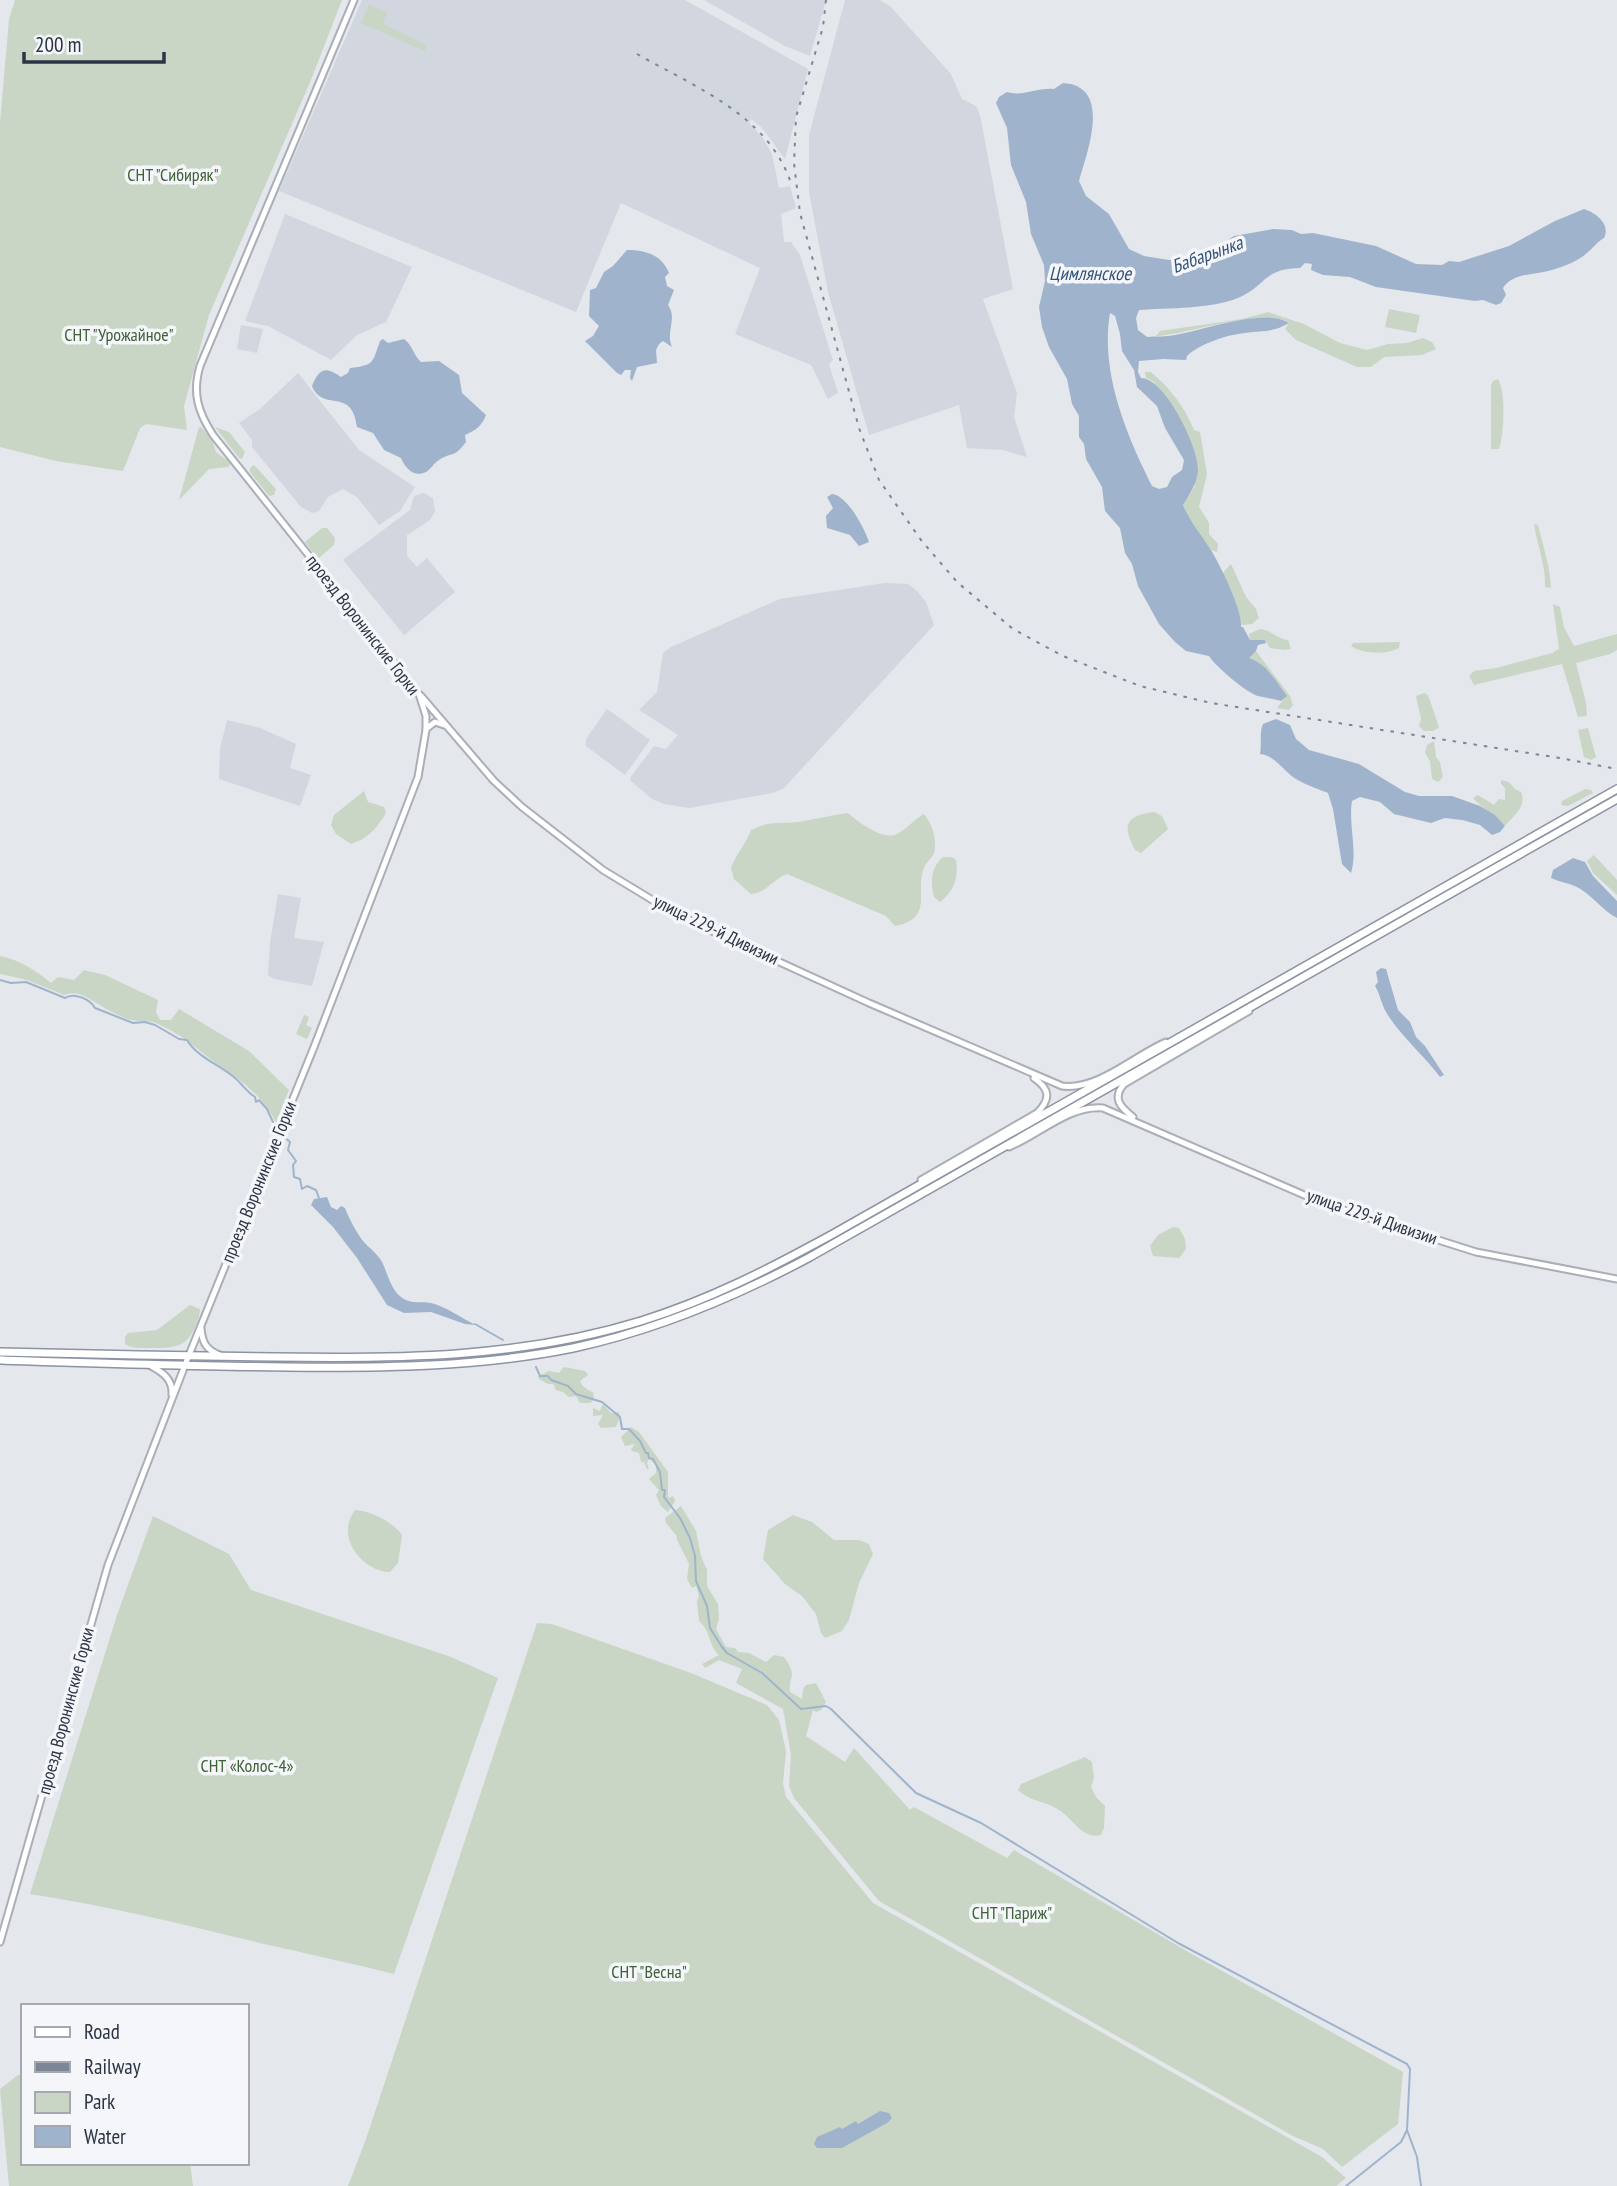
<svg xmlns="http://www.w3.org/2000/svg" width="1617" height="2186" viewBox="0 0 1617 2186" font-family="'PT Sans Narrow',sans-serif">
  <style>
    .built { fill: #d2d6de }
    .green { fill: #c9d6c5 }
    .water { fill: #9fb4cc; fill-rule: evenodd }
    .lines { fill: none; stroke-linecap: round; stroke-linejoin: round }
    .stream { stroke: #9fb4cc; stroke-width: 2 }
    .secondary-casing { stroke: #a9aeb7; stroke-width: 9 }
    .highway-casing { stroke: #8b94a3; stroke-width: 10 }
    .secondary { stroke: #fff; stroke-width: 5 }
    .highway { stroke: #fff; stroke-width: 7 }
    .rail { stroke: #7d8696; stroke-width: 2; stroke-dasharray: 3.5 7; stroke-linecap: butt }
    .labels { text-anchor: middle; stroke-width: 7; stroke-linejoin: round; paint-order: stroke }
    .park-label { font-size: 18px; fill: #3f6138; stroke: #f4f6f9 }
    .street-label { font-size: 18px; fill: #2b3445; stroke: #f4f6f9 }
    .water-label { font-size: 19px; font-style: italic; fill: #34527a; stroke: #f4f6f9 }
  </style>
  <rect width="100%" height="100%" fill="#e4e7ec"/>
  <g class="built">
    <polygon points="362,0 685,0 808,69 785,159 762,128 751,119 749,123 763,138 772,154 779,188 790,186 796,208 781,214 784,242 791,242 800,255 833,360 829,364 838,393 828,399 811,365 735,334 760,268 621,203 576,312 279,191"/>
    <polygon points="704,0 825,0 825,4 810,56 785,46"/>
    <polygon points="845,0 880,0 891,7 951,74 962,99 976,106 980,115 1013,289 983,299 1017,393 1014,417 1027,457 1003,450 967,448 959,405 869,435 828,292 809,192 809,135"/>
    <polygon points="285,214 412,267 386,322 357,335 331,360 268,326 245,321"/>
    <polygon points="241,325 263,329 257,353 237,349"/>
    <polygon points="298,373 359,450 415,487 400,511 379,525 357,497 343,489 328,497 319,511 312,513 301,507 252,447 252,440 239,423 260,409"/>
    <polygon points="424,493 433,498 435,511 430,520 407,535 407,556 417,567 427,558 455,592 404,635 343,560 410,510 414,496"/>
    <polygon points="885,583 908,584 917,591 926,602 934,625 784,788 773,793 689,808 664,804 652,799 631,781 630,778 654,746 666,749 678,735 639,710 657,692 663,653 671,647 780,599"/>
    <polygon points="607,709 650,740 625,775 586,746 586,739"/>
    <polygon points="227,720 260,728 296,744 290,768 311,775 300,806 219,779 220,749"/>
    <polygon points="278,894 301,898 294,938 324,942 312,986 274,979 268,975 270,943"/>
  </g>
  <g class="green">
    <polygon points="15,0 342,0 311,80 209,315 184,406 187,430 146,424 140,428 123,471 56,461 0,447 0,123 9,19"/>
    <polygon points="369,5 387,12 383,24 426,45 425,51 361,23"/>
    <polygon points="1389,309 1420,315 1416,333 1385,327"/>
    <path d="M1268 312 1304 324 1340 343 1367 350 1388 344 1407 343 1423 338 1432 342 1436 349 1422 355 1384 357 1371 367H1357L1296 340 1285 329 1289 323C1265 306 1186 335 1156 336L1160 331 1242 319Z"/>
    <path d="M1145 372H1151C1171 389 1184 406 1194 430L1200 432 1207 474 1199 507 1209 523V534L1218 544 1217 552 1211 550 1187 515 1183 504 1195 486 1154 382 1146 378Z"/>
    <path d="M1498 379C1506 392 1504 434 1499 449H1491V386L1493 381Z"/>
    <polygon points="199,427 201,427 212,440 216,452 231,463 228,467 209,469 179,500"/>
    <polygon points="215,427 229,432 245,452 242,459 239,458"/>
    <polygon points="254,465 276,489 274,495 269,496 250,472 250,468"/>
    <path d="M1534 524 1538 525C1543 546 1550 566 1551 588L1545 587C1546 566 1537 545 1534 524Z"/>
    <polygon points="322,528 327,528 335,538 334,545 318,559 305,542"/>
    <polygon points="1231,564 1246,597 1256,609 1259,618 1252,624 1242,625 1222,574"/>
    <polygon points="1553,604 1560,607 1564,627 1574,646 1617,634 1617,650 1610,654 1576,663 1586,703 1587,716 1578,717 1562,664 1474,685 1469,676 1474,671 1496,668 1552,653 1559,649"/>
    <path d="M1260 629C1271 630 1277 639 1288 640L1291 649 1285 650 1270 648 1265 640H1250L1249 634Z"/>
    <path d="M1400 642 1399 648C1386 655 1363 654 1351 646L1353 643Z"/>
    <polygon points="1256,651 1290,696 1293,705 1289,710 1277,708 1286,696 1269,671 1248,658"/>
    <polygon points="1424,693 1428,695 1439,727 1433,731 1424,731 1419,726 1421,719 1416,696"/>
    <polygon points="1588,728 1596,757 1591,760 1584,757 1578,730"/>
    <polygon points="1434,741 1436,757 1440,762 1443,777 1438,782 1432,779 1430,761 1425,753 1427,745"/>
    <path d="M1501 780 1509 782 1515 789 1521 792C1527 807 1514 815 1505 826 1495 814 1482 809 1473 798L1478 795 1494 805 1499 799 1505 800V788L1501 784Z"/>
    <polygon points="1585,789 1591,790 1593,793 1568,806 1561,805 1562,801"/>
    <path d="M364 791 368 802 384 807 386 813C376 829 369 838 351 844L336 834 331 825 334 815Z"/>
    <path d="M1154 812 1162 816 1168 829 1141 853 1135 850C1122 825 1125 816 1154 812Z"/>
    <path d="M848 813C858 822 881 839 895 835 906 830 913 820 924 814 933 825 937 840 934 854 931 858 926 863 924 868 914 892 935 918 895 926L886 916 787 874C773 879 765 894 751 894L734 879 731 868C736 854 746 844 751 830 773 819 782 825 804 821 819 818 833 815 848 813Z"/>
    <polygon points="1594,855 1617,880 1617,895 1593,873 1587,861"/>
    <path d="M943 857H952L956 860C959 878 954 891 940 902L934 897C930 882 931 867 943 857Z"/>
    <path d="M0 956C20 960 35 970 51 983L58 977 74 980 84 970 105 975 158 1000 156 1012 160 1020H171L179 1009 249 1051 289 1090 276 1123C264 1096 240 1080 216 1063 194 1047 181 1033 153 1022 146 1020 139 1022 132 1020 125 1019 118 1015 112 1012 96 1005 81 988 64 995L27 980 0 974Z"/>
    <polygon points="304,1015 309,1017 306,1025 312,1028 307,1039 296,1034"/>
    <polygon points="1173,1227 1179,1228 1185,1239 1186,1249 1179,1258 1153,1256 1150,1246 1158,1235"/>
    <path d="M190 1305 200 1309C200 1315 198 1319 196 1325 187 1348 174 1348 151 1348 142 1348 132 1349 125 1344V1337L128 1333 157 1330Z"/>
    <path d="M564 1367 585 1371 588 1375 580 1381C581 1386 589 1391 593 1392L594 1400 590 1403H580L576 1396 569 1397 563 1392 556 1390 553 1384H548L539 1379 538 1376 549 1371 559 1373Z"/>
    <polygon points="603,1404 611,1413 619,1412 620,1417 616,1427 601,1428 598,1424 603,1415 593,1416 593,1408 600,1411"/>
    <polygon points="631,1427 639,1432 668,1472 668,1496 669,1498 673,1496 675,1501 668,1512 661,1506 656,1495 659,1490 649,1479 656,1473 656,1465 649,1459 647,1463 649,1469 647,1469 644,1462 641,1462 639,1453 632,1451 631,1449 635,1444 625,1446 621,1437"/>
    <path d="M681 1506 696 1531 701 1556 707 1570V1586L718 1604 719 1619 716 1629 726 1647 735 1648 738 1652 749 1653 766 1662 774 1655 784 1657C799 1679 788 1674 790 1692L802 1699 803 1689 806 1685 816 1683 826 1702 821 1710 816 1712 813 1710 806 1736 845 1762 854 1748 910 1810 914 1807 1007 1858 1014 1850 1190 1953 1403 2072 1398 2124 1342 2167 1323 2149 1293 2136 879 1901 794 1798 789 1786 791 1755 783 1709 736 1683 742 1669 719 1660 705 1668 702 1664 719 1655C708 1645 711 1631 699 1621L697 1601 699 1596 696 1586 692 1588 687 1579 689 1564 677 1540 676 1535 666 1523 665 1518Z"/>
    <path d="M355 1510C371 1511 393 1522 402 1535L398 1563 390 1572C361 1571 335 1536 355 1510Z"/>
    <polygon points="793,1515 812,1522 834,1540 859,1540 869,1544 873,1554 859,1583 849,1620 842,1631 825,1638 821,1633 816,1614 802,1596 785,1584 763,1559 768,1530"/>
    <path d="M153 1516 229 1554 251 1590 451 1657 498 1678 394 1974C351 1963 308 1954 264 1944 186 1925 109 1906 30 1894L117 1615Z"/>
    <polygon points="537,1623 552,1624 691,1673 767,1705 779,1720 786,1751 783,1783 786,1797 873,1903 1322,2157 1346,2178 1336,2186 348,2186 366,2139"/>
    <path d="M1085 1757 1092 1762 1094 1778 1091 1787 1096 1797 1105 1806 1104 1828 1101 1835C1083 1840 1073 1819 1059 1810 1044 1800 1033 1803 1018 1790L1021 1784Z"/>
    <polygon points="18,2075 23,2075 23,2163 190,2163 193,2186 9,2186 0,2089"/>
  </g>
  <g class="water">
    <path d="M1063 83C1113 86 1087 152 1079 181L1086 196 1109 214 1129 249 1144 256 1169 260 1193 258 1211 251 1234 236 1273 229 1292 230 1301 234 1313 233 1376 246 1416 264 1442 265 1449 261 1459 262 1509 246 1555 221 1584 209C1596 213 1611 224 1604 238 1597 242 1594 247 1588 252 1579 261 1561 268 1548 271 1533 275 1513 273 1503 288L1506 295 1501 303 1496 305 1483 300 1475 301 1376 287 1350 277 1323 275 1311 270 1312 264 1305 263 1300 268C1262 269 1268 285 1238 298 1211 309 1169 308 1139 310L1136 318 1138 330 1147 337C1156 336 1166 337 1175 335 1202 331 1265 307 1289 323 1272 333 1264 330 1245 333 1227 335 1201 343 1187 356L1186 360 1163 359 1139 361 1138 372 1141 378C1165 378 1199 448 1198 470 1197 484 1190 493 1183 505 1189 520 1200 533 1209 547 1219 562 1243 611 1241 627H1243L1250 640H1265L1266 643 1258 645 1256 651 1249 658C1268 665 1275 680 1287 696L1281 701C1273 699 1266 698 1258 696 1247 693 1215 666 1209 656L1186 651 1175 642 1159 624 1138 586 1132 564 1125 553 1120 528 1105 511 1102 487 1086 459 1084 444 1079 437V416L1072 404 1067 379 1049 347 1042 327 1039 307 1045 281 1044 265 1031 234 1026 202 1011 165 1007 128 996 103 999 97 1007 92C1022 97 1038 87 1054 89ZM1110 313 1115 316 1120 334 1122 351 1134 370 1137 387 1157 406 1165 428 1184 460 1182 470 1172 477 1167 487 1159 489 1152 486C1126 434 1100 372 1110 313Z"/>
    <path d="M627 250C646 250 662 255 669 273L665 277 667 286 674 290 668 305C678 319 665 332 672 347L663 341 659 344 656 350 657 363 637 367 632 381 630 378 631 370H625L621 375 617 373 585 341 593 336 599 326 589 316 590 290 596 288 604 272 613 266Z"/>
    <path d="M383 339 388 343 404 339C414 347 413 355 421 362L439 361 459 375 462 393 486 415C482 426 476 430 465 435L466 442C453 459 453 451 439 460 434 463 431 469 426 472 414 478 405 468 401 458L384 450 373 433 357 427C352 386 323 413 312 386 320 367 326 367 341 377L348 373 350 368C375 365 372 363 380 341Z"/>
    <path d="M832 494C847 495 865 529 869 542L859 546 850 535 827 528 826 516 833 508 827 497Z"/>
    <path d="M1276 719 1290 725 1296 739 1309 750 1359 764 1405 792 1419 796H1452L1480 806 1495 815 1505 826 1500 832 1492 835 1480 825 1462 820 1445 818 1431 823 1394 814 1380 802 1360 797 1352 801C1348 824 1358 850 1351 873L1342 864 1333 809 1328 793C1318 789 1306 785 1296 779 1284 772 1275 755 1260 754 1262 744 1259 733 1263 724Z"/>
    <path d="M1573 858 1585 862 1593 876 1617 901V918C1602 910 1592 895 1577 887 1569 883 1559 882 1551 878L1553 870Z"/>
    <path d="M1381 968 1386 969 1398 1010 1410 1022 1416 1037 1425 1046 1444 1075 1440 1077C1423 1054 1401 1037 1386 1012 1381 1003 1380 994 1375 986L1378 982 1376 972Z"/>
    <path d="M327 1197 331 1207 337 1210 341 1206 345 1208C348 1217 357 1233 363 1241 369 1248 377 1253 382 1262 388 1274 391 1292 404 1299 412 1304 422 1301 431 1303 447 1307 461 1318 476 1325L465 1324 431 1312 404 1313 387 1305 357 1258 333 1227 311 1205 314 1199Z"/>
    <polygon points="880,2111 889,2113 892,2118 887,2123 842,2148 817,2148 814,2144 817,2137 840,2127 842,2129 856,2121 858,2124"/>
  </g>
  <g class="lines">
    <g class="stream">
      <path d="M0 980 11 983 26 982 65 998C74 992 90 999 95 1008L133 1023 145 1022 155 1025 179 1039 187 1040C197 1057 220 1065 235 1078 242 1084 247 1092 255 1097L256 1102 259 1100 267 1109 273 1122"/>
      <polyline points="283,1136 290,1142 288,1150 296,1161 293,1165 294,1177 300,1179 302,1189 307,1186 316,1190 319,1198"/>
      <polyline points="475,1324 503,1340"/>
      <polyline points="536,1367 540,1376 548,1376 551,1380 568,1386 576,1394 602,1402 620,1417 622,1429 629,1429 640,1441 646,1453 648,1453 649,1458 653,1459 660,1472 662,1490 665,1490 664,1497 680,1518 690,1538 695,1556 696,1581 707,1606 710,1628 722,1647 727,1653 762,1673 801,1709 826,1706 831,1709 916,1793 981,1823 1178,1943 1407,2064 1410,2069 1407,2130 1401,2142 1346,2186"/>
      <polyline points="1407,2130 1417,2157 1421,2186"/>
    </g>
    <defs>
      <g id="secondary">
        <path d="M421 696 494 781 522 807 603 870 654 901 705 928 869 1003 1062 1086C1097 1091 1135 1055 1166 1042"/>
        <polyline points="426,729 435,722 444,725"/>
        <path d="M1133 1117C1120 1107 1112 1098 1124 1084L1249 1011"/>
        <path d="M1009 1147C1039 1135 1069 1105 1103 1108L1325 1204 1476 1252 1617 1279"/>
        <path d="M921 1180 1037 1113C1051 1099 1050 1089 1034 1078"/>
        <path d="M201 1328C202 1342 206 1350 220 1355"/>
        <path d="M151 1366C164 1373 173 1380 172 1395"/>
        <path d="M0 1942 108 1565 187 1360 314 1047 418 777 426 730V716L419 694 213 435C198 412 192 393 200 366L354 0"/>
      </g>
      <g id="highway">
        <path d="M0 1352C92 1354 183 1356 275 1357 399 1359 521 1358 641 1321 709 1300 771 1268 833 1234L1617 789"/>
        <path d="M0 1360C96 1363 191 1366 287 1367 383 1368 479 1367 573 1348 657 1330 735 1297 810 1257L1617 799"/>
      </g>
    </defs>
    <use href="#secondary" class="secondary-casing"/>
    <use href="#highway" class="highway-casing"/>
    <use href="#secondary" class="secondary"/>
    <use href="#highway" class="highway"/>
    <g class="rail">
      <polyline points="826,0 823,27 796,117 794,163 800,213 859,428 879,480 921,540 957,582 1013,629 1063,656 1140,686 1211,703 1560,758 1617,769"/>
      <path d="M637 54C695 87 768 115 791 183"/>
    </g>
  </g>
  <g class="labels">
    <g class="park-label">
      <text x="173" y="181">СНТ "Сибиряк"</text>
      <text x="119" y="341">СНТ "Урожайное"</text>
      <text x="247" y="1772">СНТ «Колос-4»</text>
      <text x="1012" y="1919">СНТ "Париж"</text>
      <text x="649" y="1978">СНТ "Весна"</text>
    </g>
    <g class="street-label">
      <text transform="translate(363 625) rotate(52)" y="6">проезд Воронинские Горки</text>
      <text transform="translate(716 930) rotate(26)" y="6">улица 229-й Дивизии</text>
      <text transform="translate(259 1182) rotate(-68)" y="6">проезд Воронинские Горки</text>
      <text transform="translate(1372 1217) rotate(19)" y="6">улица 229-й Дивизии</text>
      <text transform="translate(66 1711) rotate(-75)" y="6">проезд Воронинские Горки</text>
    </g>
    <g class="water-label">
      <text transform="translate(1207 254) rotate(-20)" y="7">Бабарынка</text>
      <text x="1090" y="280">Цимлянское</text>
    </g>
  </g>
  <rect x="21" y="2004" width="228" height="161" fill="#f4f6f9" stroke="#a4a8b1" stroke-width="2"/>
  <rect x="35" y="2027" width="35" height="10" fill="#ffffff" stroke="#a4a8b1" stroke-width="2"/>
  <text x="84" y="2039" font-size="21" fill="#2b3445">Road</text>
  <rect x="35" y="2062" width="35" height="10" fill="#7d8696" stroke="#a4a8b1" stroke-width="2"/>
  <text x="84" y="2074" font-size="21" fill="#2b3445">Railway</text>
  <rect x="35" y="2092" width="35" height="21" fill="#c9d6c5" stroke="#a4a8b1" stroke-width="2"/>
  <text x="84" y="2109" font-size="21" fill="#2b3445">Park</text>
  <rect x="35" y="2126" width="35" height="21" fill="#9fb4cc" stroke="#a4a8b1" stroke-width="2"/>
  <text x="84" y="2144" font-size="21" fill="#2b3445">Water</text>
  <path d="M24 52v10h140v-10" fill="none" stroke="#2b3445" stroke-width="3.5"/>
  <text x="35" y="52" font-size="21" fill="#2b3445" stroke="#f4f6f9" stroke-width="5" paint-order="stroke">200 m</text>
</svg>
